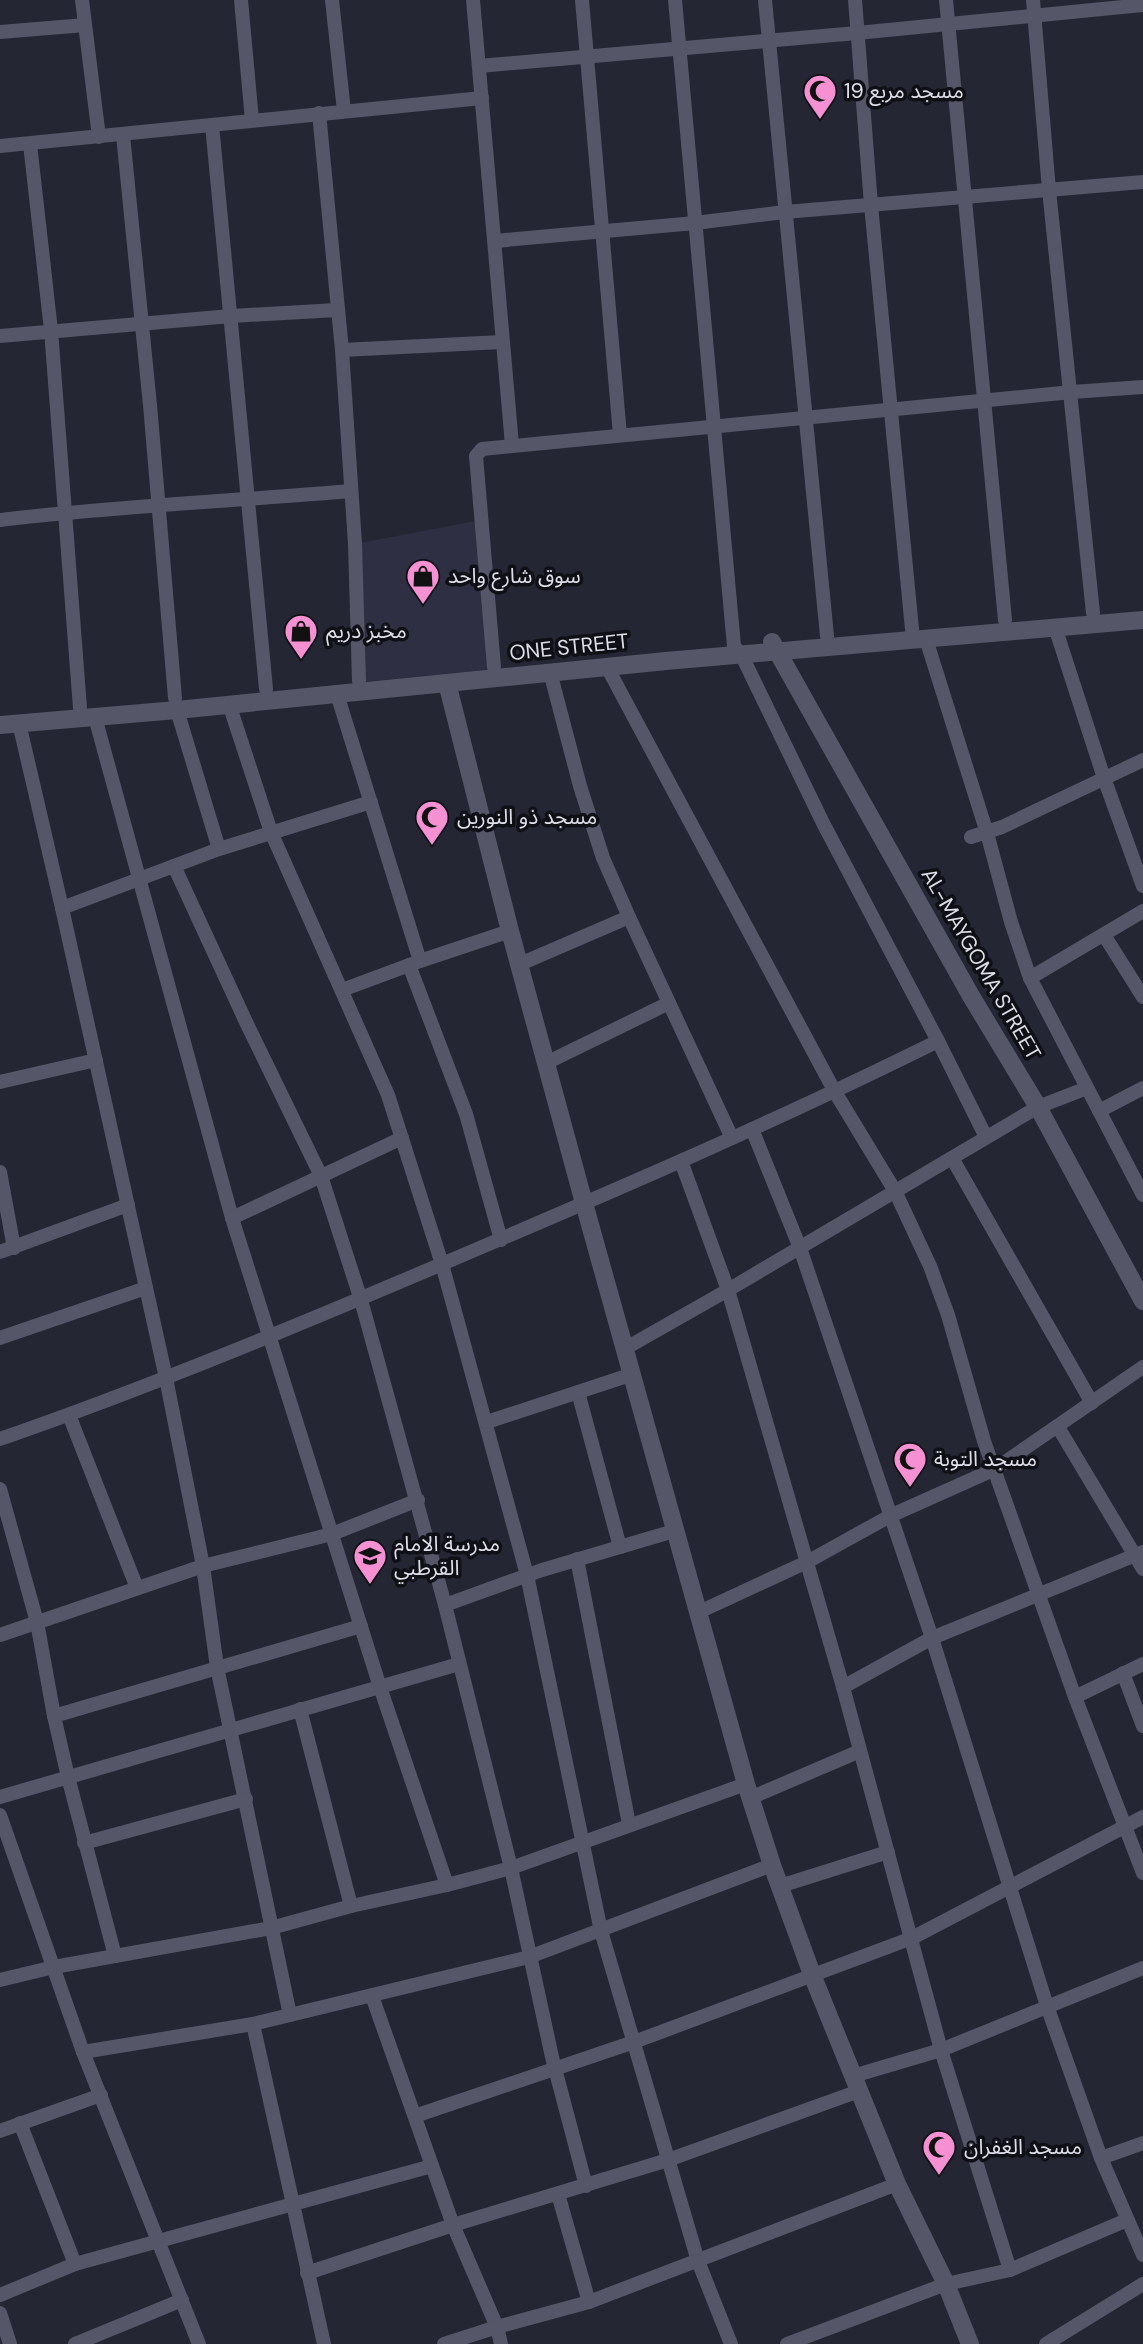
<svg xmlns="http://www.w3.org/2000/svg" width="1143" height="2344" viewBox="0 0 1143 2344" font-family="'DM Sans','Noto Sans Arabic',sans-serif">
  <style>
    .built { fill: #2e2f42 }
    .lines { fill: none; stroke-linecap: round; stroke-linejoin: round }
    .minor { stroke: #555667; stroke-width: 14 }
    .tertiary { stroke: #555667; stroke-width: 18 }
    .labels { text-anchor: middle; stroke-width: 7; stroke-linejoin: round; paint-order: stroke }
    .poi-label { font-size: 21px; fill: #dedfe9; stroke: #0f0f16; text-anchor: start }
    .street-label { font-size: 21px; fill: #dedfe9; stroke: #0f0f16 }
  </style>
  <rect width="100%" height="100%" fill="#252634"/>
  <polygon class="built" points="481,520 494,669 361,682 355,544"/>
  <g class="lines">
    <g class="minor">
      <polyline points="82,0 99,137"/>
      <polyline points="241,0 252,120"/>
      <polyline points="332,0 344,111"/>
      <polyline points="473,0 512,445"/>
      <polyline points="582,0 620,435"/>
      <polyline points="675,0 734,646 741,654 823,823 938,1041 986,1137"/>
      <polyline points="765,0 827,636"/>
      <polyline points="855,0 871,205 912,629"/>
      <polyline points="946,0 1005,620"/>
      <polyline points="1033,0 1049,190 1093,613"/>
      <polyline points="0,32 85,25"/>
      <polyline points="479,66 857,33 1143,5"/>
      <polyline points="319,113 342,350 355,544 359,681"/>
      <polyline points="212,125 266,689"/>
      <polyline points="123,135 150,405 175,698"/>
      <polyline points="30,144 51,330 80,708"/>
      <polyline points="0,146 482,98"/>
      <polyline points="495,241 695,223 785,212 1143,182"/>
      <polyline points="0,336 231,316 337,310"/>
      <polyline points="342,350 502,342"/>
      <path d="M0 520C116 506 234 501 351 491"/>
      <polyline points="1055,627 1104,778 1143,886"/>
      <polyline points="926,639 987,833 1011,922 1030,978 1143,1195"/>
      <polyline points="494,667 476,456 482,449 1072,392 1143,387"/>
      <polyline points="607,667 835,1092 895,1191 930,1266 948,1315 984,1441 1075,1697 1143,1873"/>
      <polyline points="550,672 580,786 603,858 629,917 732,1138"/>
      <polyline points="337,694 420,961"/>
      <polyline points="229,704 271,832 388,1095 442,1264 527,1575 601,1931 698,2261 731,2344"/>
      <polyline points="177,710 219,849"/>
      <polyline points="95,717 232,1218 380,1687 447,1885"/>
      <polyline points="19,723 62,908 166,1378 203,1566 217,1667 290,2015"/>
      <polyline points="971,837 1002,827 1143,760"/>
      <polyline points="174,866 246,1022 321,1176 361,1300 445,1605 511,1868 552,2057 586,2186"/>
      <polyline points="62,908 219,849 371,802"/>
      <polyline points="1104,935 1143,997"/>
      <polyline points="520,964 629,917"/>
      <polyline points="409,965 466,1114 501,1240"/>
      <polyline points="1030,978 1143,911"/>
      <polyline points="342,990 420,961 510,931"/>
      <polyline points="546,1063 669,1003"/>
      <polyline points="0,1082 96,1060"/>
      <polyline points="1099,1111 1143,1088"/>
      <polyline points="752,1129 800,1248 932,1638 1047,2006 1101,2158 1143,2255"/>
      <polyline points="952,1158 1092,1403"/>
      <polyline points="681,1161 728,1290 843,1687 941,2050 1010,2270"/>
      <polyline points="0,1172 14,1248"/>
      <polyline points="232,1218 402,1138"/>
      <polyline points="0,1252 128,1205"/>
      <polyline points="0,1338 146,1288"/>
      <polyline points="626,1348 728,1290 1038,1107 1087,1088"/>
      <polyline points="578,1392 620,1547"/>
      <polyline points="69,1415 137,1588"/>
      <polyline points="487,1422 633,1374"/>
      <polyline points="1058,1427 1143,1569"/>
      <path d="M0 1439C150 1387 296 1326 442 1264 609 1193 775 1122 938 1041"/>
      <polyline points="0,1489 37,1622 54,1716 68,1777 115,1956"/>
      <polyline points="577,1559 629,1824"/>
      <polyline points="445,1605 542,1570 674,1531"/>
      <polyline points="699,1612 807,1562 890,1516 995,1469 1143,1367"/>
      <polyline points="0,1635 203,1566 332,1534 418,1500"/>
      <polyline points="1123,1673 1143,1726"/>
      <polyline points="843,1687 932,1638 1143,1552"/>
      <polyline points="1075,1697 1143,1664"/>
      <polyline points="300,1709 351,1906"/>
      <polyline points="54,1716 361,1626"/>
      <polyline points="0,1797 459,1664"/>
      <polyline points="750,1798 860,1751"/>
      <polyline points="0,1815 83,2052 199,2344"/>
      <polyline points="84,1843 246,1799"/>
      <polyline points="780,1886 888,1852"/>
      <polyline points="0,1980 54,1967 271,1928 351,1906 447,1885 511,1868 746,1784"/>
      <polyline points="372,1996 453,2225 497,2327 501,2344"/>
      <polyline points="253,2024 324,2344"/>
      <polyline points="83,2052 253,2024 529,1957 772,1865"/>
      <polyline points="853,2076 941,2050 1143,1968"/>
      <polyline points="415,2116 634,2042 912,1938 1143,1817"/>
      <polyline points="20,2123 75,2264"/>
      <polyline points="0,2131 101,2095"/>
      <polyline points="1101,2158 1143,2143"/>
      <polyline points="558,2194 589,2302"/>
      <polyline points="307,2273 453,2225 668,2160 859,2091"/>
      <polyline points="0,2295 75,2264 432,2166"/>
      <polyline points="0,2313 10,2344"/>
      <polyline points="75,2344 182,2300"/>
      <polyline points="444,2344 497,2327 589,2302 897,2184"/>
      <polyline points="787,2344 946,2284 1010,2270 1127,2220"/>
      <polyline points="1046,2344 1143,2284"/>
    </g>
    <g class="tertiary">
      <polyline points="772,642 971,996 1038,1107 1143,1301"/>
      <polyline points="447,683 510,931 584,1203 746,1784 772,1865 813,1977 897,2184 946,2284 970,2344"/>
      <polyline points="0,725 177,710 666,661 1143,620"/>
    </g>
  </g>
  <defs>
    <symbol id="mosque-pin" viewBox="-11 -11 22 30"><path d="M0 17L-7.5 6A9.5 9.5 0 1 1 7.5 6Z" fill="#f591d3" stroke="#0f0f16"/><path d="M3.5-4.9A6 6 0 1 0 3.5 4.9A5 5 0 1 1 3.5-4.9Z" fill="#111"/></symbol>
    <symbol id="shop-pin" viewBox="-11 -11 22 30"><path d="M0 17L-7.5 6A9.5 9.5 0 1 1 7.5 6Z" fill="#f591d3" stroke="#0f0f16"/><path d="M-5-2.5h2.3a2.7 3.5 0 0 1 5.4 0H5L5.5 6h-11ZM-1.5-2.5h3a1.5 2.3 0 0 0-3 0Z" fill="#111"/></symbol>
    <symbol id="school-pin" viewBox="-11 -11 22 30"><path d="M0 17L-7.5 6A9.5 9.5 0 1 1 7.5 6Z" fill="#f591d3" stroke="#0f0f16"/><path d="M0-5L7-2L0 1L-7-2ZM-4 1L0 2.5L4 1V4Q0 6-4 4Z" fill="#111"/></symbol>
  </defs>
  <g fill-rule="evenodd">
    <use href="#mosque-pin" x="801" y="72" width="38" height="52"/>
    <use href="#shop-pin" x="404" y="557" width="38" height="52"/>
    <use href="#shop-pin" x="282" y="612" width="38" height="52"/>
    <use href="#mosque-pin" x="413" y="798" width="38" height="52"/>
    <use href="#mosque-pin" x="891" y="1440" width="38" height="52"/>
    <use href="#school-pin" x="351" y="1537" width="38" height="52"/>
    <use href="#mosque-pin" x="920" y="2128" width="38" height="52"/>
  </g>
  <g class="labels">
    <g class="poi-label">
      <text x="844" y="98">مسجد مربع 19</text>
      <text x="448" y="583">سوق شارع واحد</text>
      <text x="326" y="638">مخبز دريم</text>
      <text x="457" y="824">مسجد ذو النورين</text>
      <text x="934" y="1466">مسجد التوبة</text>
      <text x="394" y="1551">مدرسة الامام<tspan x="394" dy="24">القرطبي</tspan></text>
      <text x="964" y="2154">مسجد الغفران</text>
    </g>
    <g class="street-label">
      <text transform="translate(569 647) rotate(-6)" y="7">ONE STREET</text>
      <text transform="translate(981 964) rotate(60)" y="7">AL-MAYGOMA STREET</text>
    </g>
  </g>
</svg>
